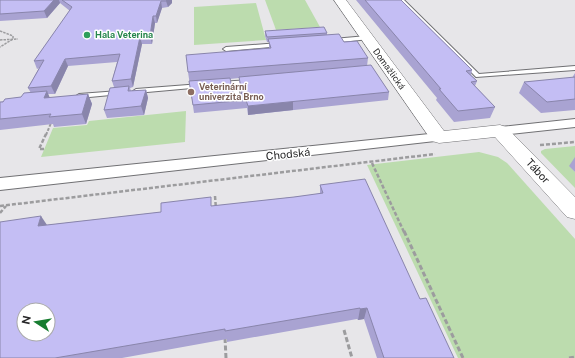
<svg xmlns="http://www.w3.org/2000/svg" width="575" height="358" viewBox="0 0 575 358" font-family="'Public Sans',sans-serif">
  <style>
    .green { fill: #bcdcae }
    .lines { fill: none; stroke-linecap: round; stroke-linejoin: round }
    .service-casing { stroke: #707073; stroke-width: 2 }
    .minor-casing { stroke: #707073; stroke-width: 2 }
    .tertiary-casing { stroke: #707073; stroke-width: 1 }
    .path-far3 { stroke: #9c9c9e; stroke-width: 1.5; stroke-dasharray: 2.5 1; stroke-linecap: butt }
    .path-far2 { stroke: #9c9c9e; stroke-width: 2; stroke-dasharray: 3 1.5; stroke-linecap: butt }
    .path-far1 { stroke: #9c9c9e; stroke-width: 2.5; stroke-dasharray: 4 2; stroke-linecap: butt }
    .path { stroke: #9c9c9e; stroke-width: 3; stroke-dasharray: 5 2.5; stroke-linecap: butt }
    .service { fill: #fff; fill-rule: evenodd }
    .minor { fill: #fff; fill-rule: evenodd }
    .tertiary { fill: #fff; fill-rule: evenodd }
    .wall { fill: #a9a3d2; fill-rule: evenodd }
    .shaded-wall { fill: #8985ab }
    .building { fill: #c4bef4; stroke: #8985ab; fill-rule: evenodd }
    .leisure-dot { fill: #2e9e5b; stroke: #fff; stroke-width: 1.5 }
    .education-dot { fill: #8d6e63; stroke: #fff; stroke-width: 1.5 }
    .labels { text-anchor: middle; stroke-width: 3; stroke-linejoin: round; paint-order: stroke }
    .far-leisure-label { font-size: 9px; font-weight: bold; fill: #27864d; stroke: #fff; text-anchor: start }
    .far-street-label { font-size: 9px; fill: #29292a; stroke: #fff }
    .far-education-label { font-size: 9px; font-weight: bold; fill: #785e54; stroke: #fff; text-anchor: start }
    .street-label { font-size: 11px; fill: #29292a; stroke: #fff }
  </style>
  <rect width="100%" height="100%" fill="#e7e6e9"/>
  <g class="green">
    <polygon points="265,0 305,0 320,27 276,30"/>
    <polygon points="256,3 266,40 194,45 194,7"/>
    <polygon points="186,111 185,142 41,157 53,128 87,125 89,121"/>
    <polygon points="575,146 575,166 570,166 575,172 575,188 541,153 541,151 545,149"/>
    <polygon points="479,152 498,157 507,163 575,239 575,358 458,358 367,165"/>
  </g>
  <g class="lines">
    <defs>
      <g id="service">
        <polygon points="400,0 404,0 479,74 575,66 575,70 476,77"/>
        <polygon points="367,36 370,38 369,39 333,43 330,41 333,39"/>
        <polygon points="279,43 281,44 281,46 226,51 223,49 226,47"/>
        <polygon points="250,80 253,82 252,83 238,85 241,101 238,103 235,101 232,85 220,86 217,84 220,82"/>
        <polygon points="201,84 203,85 203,87 136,93 133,91 136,89"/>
        <polygon points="119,91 121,92 121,94 79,98 76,96 79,94"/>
      </g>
      <g id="minor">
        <polygon points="575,119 575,127 500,135 495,134 493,131 495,128 500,127"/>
        <polygon points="439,133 444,134 446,137 444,140 0,190 0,178"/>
      </g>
      <polygon id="tertiary" points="334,0 346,0 444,131 500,125 506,127 575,197 575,219 567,217 495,137 439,143 432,141"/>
    </defs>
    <use href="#service" class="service-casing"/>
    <use href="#minor" class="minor-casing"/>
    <use href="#tertiary" class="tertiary-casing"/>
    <g class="path-far3">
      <polyline points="0,31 13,36 13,39 0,47"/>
      <polyline points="0,40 18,39"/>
    </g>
    <polyline class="path-far2" points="46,135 51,123"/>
    <g class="path-far1">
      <polyline points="540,145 575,142"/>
      <polyline points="44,149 39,149 46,134"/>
      <polyline points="372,163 404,232"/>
      <polyline points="215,196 216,209"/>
      <polyline points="0,206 435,154"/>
      <polyline points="0,213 6,206"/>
    </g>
    <g class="path">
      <polyline points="404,231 463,358"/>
      <polyline points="344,330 352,358"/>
      <polyline points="225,338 226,358"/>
      <polyline points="569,358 575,357"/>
    </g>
    <use href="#service" class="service"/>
    <use href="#minor" class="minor"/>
    <use href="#tertiary" class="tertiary"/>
  </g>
  <g class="wall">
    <polygon points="0,0 172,0 172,3 168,7 162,8 157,23 155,23 152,44 142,44 133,87 130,88 131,91 146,90 148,98 144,115 107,118 104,110 114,87 112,81 117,62 68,66 55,94 48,94 50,98 88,94 92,104 86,124 54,127 53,124 0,130 0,102 21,97 31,93 28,88 39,68 37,69 34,61 70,11 60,3 47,18 0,21"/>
    <polygon points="356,0 401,0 472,70 471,75 477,81 475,86 495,107 490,118 454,122 436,100 437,98"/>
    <path d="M265 31 327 33V35L344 42 368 58 367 66 389 92 388 100 248 115 247 108 194 113 188 72 269 48V42H267L265 36ZM239 78 241 93 238 96 233 93 230 79Z"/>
    <polygon points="575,73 575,110 541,113 519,93 524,82 572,78"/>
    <polygon points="575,157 575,172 569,166"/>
    <polygon points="320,185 420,299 454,358 377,358 364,319 358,320 357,319 227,342 227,339 122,358 0,358 47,225 320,194"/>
  </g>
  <g class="shaded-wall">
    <polygon points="54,0 59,0 60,3 47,18 44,11"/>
    <polygon points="167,0 172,0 172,3 168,7 166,1"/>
    <polygon points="161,1 162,8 157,23 156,16"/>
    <polygon points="153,16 155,23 152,44 150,36"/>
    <polygon points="140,37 142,44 133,87 131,79"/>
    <polygon points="65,59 68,66 55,94 51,86"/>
    <polygon points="146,90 148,98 144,115 141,106"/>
    <polygon points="47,91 51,101 44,98"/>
    <polygon points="88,94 92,104 86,124 82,114"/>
    <polygon points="293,101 293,110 248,115 248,106"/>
    <polygon points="41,216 49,228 38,226"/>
    <polygon points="367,308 364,319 358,320 360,309"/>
  </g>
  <g class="building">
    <polygon points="0,0 54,0 44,11 0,14"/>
    <polygon points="62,0 167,0 166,1 161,1 156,16 153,16 150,36 140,37 131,79 112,81 120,54 65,59 51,86 28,88 44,60 34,61 72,7"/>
    <polygon points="365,0 401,0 472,70 466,71 477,81 471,82 495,107 458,111 439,89 441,89"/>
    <polygon points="324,27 327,33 267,37 265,31"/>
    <polygon points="339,34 344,42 357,41 368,58 188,72 186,55 271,48 268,39"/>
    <polygon points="371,65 389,92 248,106 246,100 193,105 189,81 230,78 233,93 238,96 242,93 239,77"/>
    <polygon points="575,77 575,99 547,102 524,82"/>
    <polygon points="129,86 128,91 146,90 141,106 104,110 110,88"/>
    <polygon points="47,91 44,98 88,94 82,114 49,117 51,114 0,119 0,102 3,102 5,99 21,97 24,93"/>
    <path d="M365 179 420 299 426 298 454 358H384L367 308 360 309V308L225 331V329L55 358H0V222L41 216 38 226 161 212V203L211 197V206L294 197 323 193 320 185ZM24 310H48V334H24Z"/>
  </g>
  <circle class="leisure-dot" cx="87" cy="35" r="4"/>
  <circle class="education-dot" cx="191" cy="92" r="4"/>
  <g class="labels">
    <g class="far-leisure-label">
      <text x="95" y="38">Hala Veterina</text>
    </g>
    <g class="far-street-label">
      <text transform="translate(389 69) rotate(54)" y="3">Domažlická</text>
    </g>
    <g class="far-education-label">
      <text x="199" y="90">Veterinární<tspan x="199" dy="10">univerzita Brno</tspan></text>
    </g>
    <g class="street-label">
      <text transform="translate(288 154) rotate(-6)" y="4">Chodská</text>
      <text transform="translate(538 171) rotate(47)" y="4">Tábor</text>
    </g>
  </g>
  <g transform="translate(36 322) rotate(282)"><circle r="19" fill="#ffffff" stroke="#a9a9aa"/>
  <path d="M0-3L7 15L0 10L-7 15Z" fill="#177d30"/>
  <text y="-6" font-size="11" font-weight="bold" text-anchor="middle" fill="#29292a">N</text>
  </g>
</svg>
